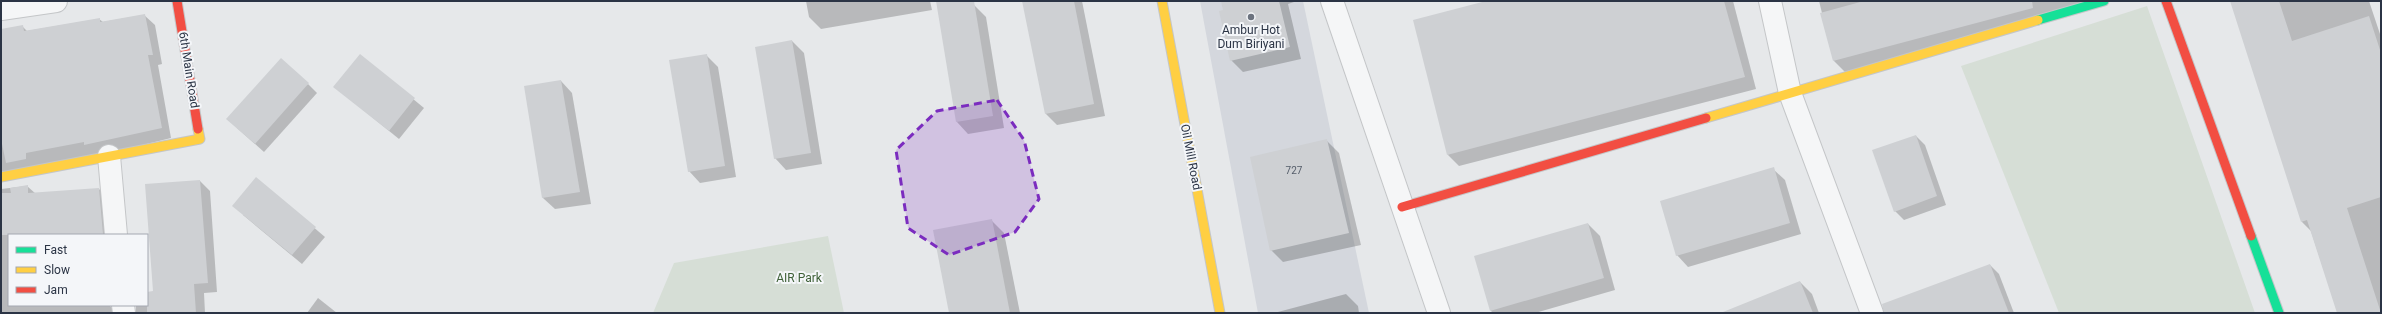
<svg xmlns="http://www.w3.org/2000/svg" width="2382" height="314" viewBox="0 0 2382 314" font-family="Roboto,sans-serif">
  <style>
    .built { fill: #d4d7dd }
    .green { fill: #d6ded6 }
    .shadow { fill: #0003 }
    .building { fill: #ced0d3 }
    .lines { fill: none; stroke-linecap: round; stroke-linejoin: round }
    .street-casing { stroke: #c4c6c8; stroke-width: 24 }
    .fast-casing { stroke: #c4c6c8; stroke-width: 11 }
    .slow-casing { stroke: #c4c6c8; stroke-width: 11 }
    .jam-casing { stroke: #c4c6c8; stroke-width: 11 }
    .street { stroke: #f5f6f7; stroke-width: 22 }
    .fast { stroke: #16e098; stroke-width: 9 }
    .slow { stroke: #ffcf43; stroke-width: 9 }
    .jam { stroke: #f24e42; stroke-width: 9 }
    .marked { fill: #7b2cbf; fill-opacity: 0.2; stroke: #7b2cbf; stroke-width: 3; stroke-dasharray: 8 5; stroke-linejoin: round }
    .poi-dot { fill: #6c737f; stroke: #f4f6f9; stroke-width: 1.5 }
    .labels { text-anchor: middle; stroke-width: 4; stroke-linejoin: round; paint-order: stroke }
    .number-label { font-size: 10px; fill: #545c69 }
    .poi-label { font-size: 12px; fill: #2b3445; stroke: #f4f6f9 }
    .street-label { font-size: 12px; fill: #2b3445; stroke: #f4f6f9 }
    .park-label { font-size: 12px; fill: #3f6138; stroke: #f4f6f9 }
  </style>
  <rect width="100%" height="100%" fill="#e6e8ea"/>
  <polygon class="built" points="1200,1 1303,1 1369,313 1258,313"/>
  <g class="green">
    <polygon points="2147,6 2255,313 2059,313 1961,66"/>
    <polygon points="828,236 844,313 653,313 674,263"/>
  </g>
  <g class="shadow">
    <polygon points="806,1 930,1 932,10 821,29 809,17"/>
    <polygon points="1023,1 1082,1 1105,116 1057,125 1046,114"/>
    <polygon points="1222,1 1297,1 1288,4 1301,59 1243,72 1231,60"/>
    <polygon points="1491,1 1733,1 1756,89 1459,166 1448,155"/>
    <polygon points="1819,1 2110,1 1845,72 1834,61"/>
    <polygon points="2231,1 2369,1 2381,37 2381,313 2338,313 2311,231 2302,222"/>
    <polygon points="974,5 986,17 1004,128 968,134 957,122 939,11"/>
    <polygon points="144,15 155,25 162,64 158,65 171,138 1,180 1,30 22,26 27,31 99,19 103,22"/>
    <polygon points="792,41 804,53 822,164 786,170 775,158"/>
    <polygon points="360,55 424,108 399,139 335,87"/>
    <polygon points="706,55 718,67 736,177 700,183 689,171"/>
    <polygon points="561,81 572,93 591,204 555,209 543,198"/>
    <polygon points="308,84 317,93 264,152 237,128"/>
    <polygon points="1916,136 1925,145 1946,205 1904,220 1895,211"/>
    <polygon points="1326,140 1339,153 1361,245 1283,262 1271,250"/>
    <polygon points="1773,169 1785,180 1801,234 1688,267 1677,255"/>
    <polygon points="257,179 325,237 302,264 243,215"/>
    <polygon points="200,181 210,191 217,292 204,293 205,313 136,313 136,305 147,305 147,293 154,292 146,185"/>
    <polygon points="27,186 36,194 99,189 109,199 112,235 9,235 9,305 109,305 117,313 1,313 1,189"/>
    <polygon points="991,220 1004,233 1020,313 950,313"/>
    <polygon points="1588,224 1600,236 1615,290 1535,313 1493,313 1491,311 1476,257"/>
    <polygon points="1990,265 1999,274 2014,313 1906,313"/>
    <polygon points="1800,282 1812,294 1819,313 1723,313"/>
    <polygon points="1346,294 1358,306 1359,313 1274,313"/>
    <polygon points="318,298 337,313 307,313"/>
  </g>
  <g class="building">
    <polygon points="936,1 974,1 993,116 956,122"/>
    <polygon points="1022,1 1074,1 1094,104 1045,114"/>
    <polygon points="1221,1 1279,1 1290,47 1230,61 1219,11 1223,10"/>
    <polygon points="1486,1 1724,1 1745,77 1447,155 1413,20"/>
    <polygon points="1864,1 2032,1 2033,8 1833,61 1820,13"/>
    <polygon points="2230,1 2279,1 2292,41 2369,16 2381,53 2381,197 2347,208 2381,313 2337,313 2307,220 2301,222"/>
    <polygon points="145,14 153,55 148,55 162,128 84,145 84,142 26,153 26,159 6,163 1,139 1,29 23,25 24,31 100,18 100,22"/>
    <polygon points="792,40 811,153 774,159 755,47"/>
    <polygon points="360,54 415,98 389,131 333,87"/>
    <polygon points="707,54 725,166 688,172 669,60"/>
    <polygon points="281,58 309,83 255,144 226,119"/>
    <polygon points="561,80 580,192 542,198 524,86"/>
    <polygon points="1916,135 1937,196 1894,212 1872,150"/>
    <polygon points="1327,139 1349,233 1270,251 1250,157"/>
    <polygon points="1774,167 1790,223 1676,256 1660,201"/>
    <polygon points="256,177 316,227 292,255 232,206"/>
    <polygon points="200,180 208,283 194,284 196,313 147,313 147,292 153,291 145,184"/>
    <polygon points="28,185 28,193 99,188 103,234 1,235 1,193 11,193 10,188"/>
    <polygon points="992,219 1010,313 949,313 933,230"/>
    <polygon points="1588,223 1604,278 1490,311 1474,256"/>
    <polygon points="1990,264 2009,313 1884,313 1882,304"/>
    <polygon points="1800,281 1813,313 1724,313 1723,312"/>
  </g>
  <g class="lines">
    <defs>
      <g id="street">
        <polyline points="1332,1 1439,313"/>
        <polyline points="1770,1 1790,93 1872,313"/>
        <polyline points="1,9 56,1"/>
        <polyline points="109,156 116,235"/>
        <polyline points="123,305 124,313"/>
      </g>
      <g id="fast">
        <polyline points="2038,20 2104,1"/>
        <polyline points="2251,236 2279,313"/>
      </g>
      <g id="slow">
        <polyline points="1162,1 1220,313"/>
        <polyline points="1706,118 2038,20"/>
        <polyline points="1,177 200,139 198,129"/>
      </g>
      <g id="jam">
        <polyline points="177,1 198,129"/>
        <polyline points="2166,1 2251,236"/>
        <polyline points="1402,207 1706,118"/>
      </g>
    </defs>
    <use href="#street" class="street-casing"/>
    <use href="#fast" class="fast-casing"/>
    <use href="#slow" class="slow-casing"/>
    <use href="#jam" class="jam-casing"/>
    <use href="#street" class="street"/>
    <use href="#fast" class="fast"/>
    <use href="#slow" class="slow"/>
    <use href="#jam" class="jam"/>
  </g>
  <path class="marked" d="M997 100 1024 140 1039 199 1015 232 949 255 908 228 896 150 937 111Z"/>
  <circle class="poi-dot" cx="1251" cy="17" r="4"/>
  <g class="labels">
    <g class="number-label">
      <text x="1294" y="174">727</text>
    </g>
    <g class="poi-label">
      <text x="1251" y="34">Ambur Hot<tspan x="1251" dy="14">Dum Biriyani</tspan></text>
    </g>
    <g class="street-label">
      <text transform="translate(189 70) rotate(81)" y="4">6th Main Road</text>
      <text transform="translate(1191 157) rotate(79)" y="4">Oil Mill Road</text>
    </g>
    <g class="park-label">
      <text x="799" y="282">AIR Park</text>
    </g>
  </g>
  <rect width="2382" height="314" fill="none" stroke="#2b3445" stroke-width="4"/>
  <rect x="8" y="234" width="140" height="72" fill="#f4f6f9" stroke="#a4a8b1"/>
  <rect x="16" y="247" width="20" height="6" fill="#16e098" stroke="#a4a8b1"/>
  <text x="44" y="254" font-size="12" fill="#2b3445">Fast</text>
  <rect x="16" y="267" width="20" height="6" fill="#ffcf43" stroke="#a4a8b1"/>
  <text x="44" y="274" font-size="12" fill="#2b3445">Slow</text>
  <rect x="16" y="287" width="20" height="6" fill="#f24e42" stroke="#a4a8b1"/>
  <text x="44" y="294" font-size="12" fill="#2b3445">Jam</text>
</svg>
